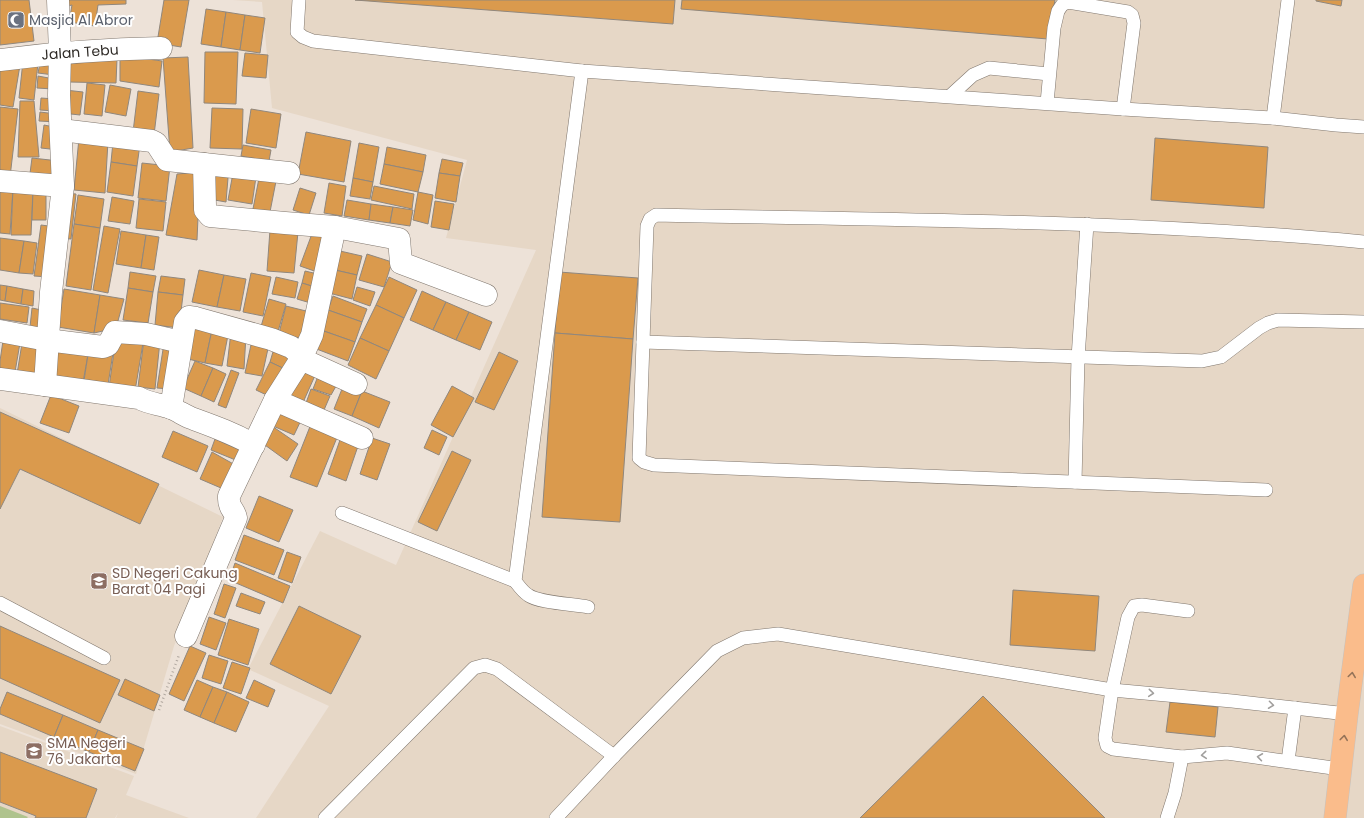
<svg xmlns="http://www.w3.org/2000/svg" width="1364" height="818" viewBox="0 0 1364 818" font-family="Poppins,sans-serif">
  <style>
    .built { fill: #e6d7c6 }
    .green { fill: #afc38d }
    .building { fill: #da9a4d; stroke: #90877d }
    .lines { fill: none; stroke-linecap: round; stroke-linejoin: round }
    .lane-casing { stroke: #80776e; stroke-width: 14 }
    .street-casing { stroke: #80776e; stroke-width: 23 }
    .highway-casing { stroke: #c4c3c2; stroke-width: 23 }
    .path { stroke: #b1a8a0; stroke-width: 2.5; stroke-dasharray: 1 3; stroke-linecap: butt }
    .lane { stroke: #fff; stroke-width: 13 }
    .street { stroke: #fff; stroke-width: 22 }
    .highway { stroke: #fabc8b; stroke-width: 22 }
    .oneway { stroke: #947358 }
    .oneway2 { stroke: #a19f9d }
    .labels { text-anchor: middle; stroke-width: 4; stroke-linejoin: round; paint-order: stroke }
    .worship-label { font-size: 14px; fill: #5b616d; stroke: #fff; text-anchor: start }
    .street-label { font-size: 14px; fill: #2e2a26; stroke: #fff }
    .education-label { font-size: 14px; fill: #785e54; stroke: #fff; text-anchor: start }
  </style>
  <rect width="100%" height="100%" fill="#ede2d8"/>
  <g class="built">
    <polygon points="233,0 1364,0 1364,818 256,818 329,706 248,669 320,531 396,565 536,250 446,238 467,160 272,108 262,2"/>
    <polygon points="0,408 223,517 174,646 136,774 0,724"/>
    <polygon points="0,726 134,776 126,795 189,818 116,818 118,813 115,818 0,818"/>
  </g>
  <polygon class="green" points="0,806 28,817 27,818 0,818"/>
  <g class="building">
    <polygon points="0,0 29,0 34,41 0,45"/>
    <polygon points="68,0 126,0 126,4 98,5 95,26 69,22 72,5 68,6"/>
    <polygon points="164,0 189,0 181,47 157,43"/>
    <polygon points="355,0 675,0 673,24"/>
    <polygon points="682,0 1055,0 1048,39 681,9"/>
    <polygon points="1316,0 1342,0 1341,6 1316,1"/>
    <polygon points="206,9 226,12 221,47 201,44"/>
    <polygon points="226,12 245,15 240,50 221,47"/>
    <polygon points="245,15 265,18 260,53 240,50"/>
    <polygon points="205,52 238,52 236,104 204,103"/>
    <polygon points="245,53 268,55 266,78 242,76"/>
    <polygon points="120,55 162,61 159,87 120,81"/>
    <polygon points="70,57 117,59 116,83 69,82"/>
    <polygon points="188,57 193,148 170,152 163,58"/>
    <polygon points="41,58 54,60 54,75 38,73"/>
    <polygon points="23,61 38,63 34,100 19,98"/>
    <polygon points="0,64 20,65 13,107 0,105"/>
    <polygon points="38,76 54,79 53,89 37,88"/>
    <polygon points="87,83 105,85 102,116 84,114"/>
    <polygon points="110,85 131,89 126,116 105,112"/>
    <polygon points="65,90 83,92 80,115 62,113"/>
    <polygon points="138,91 159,94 154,135 133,132"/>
    <polygon points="41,98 55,99 55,111 40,110"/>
    <polygon points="20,101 34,101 39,157 18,157"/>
    <polygon points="0,107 18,109 10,177 0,176"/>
    <polygon points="212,108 243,109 242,149 210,148"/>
    <polygon points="251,109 281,114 276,148 246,143"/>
    <polygon points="40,112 56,114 57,122 39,121"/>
    <polygon points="44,125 59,128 59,150 41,148"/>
    <polygon points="306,132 351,141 344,182 298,174"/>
    <polygon points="79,138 108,141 105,193 74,190"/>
    <polygon points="1155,138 1268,147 1264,208 1151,200"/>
    <polygon points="113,142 140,144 137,166 111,162"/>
    <polygon points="359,143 379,147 373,182 353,178"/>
    <polygon points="243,145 271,150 269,161 241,156"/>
    <polygon points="387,147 426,155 423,172 384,164"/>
    <polygon points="32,158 59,161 57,184 29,181"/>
    <polygon points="442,159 463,163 460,176 439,173"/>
    <polygon points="111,162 137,166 133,196 107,192"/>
    <polygon points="142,163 170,166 166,201 138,198"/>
    <polygon points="384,164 423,172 418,192 380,184"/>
    <polygon points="200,172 197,240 166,235 177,174"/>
    <polygon points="214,173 228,178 226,202 209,199"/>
    <polygon points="233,173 256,177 252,204 228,200"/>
    <polygon points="260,173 277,176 269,217 252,214"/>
    <polygon points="439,173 460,176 456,202 435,198"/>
    <polygon points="353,178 373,182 370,199 350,196"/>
    <polygon points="329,183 346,186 342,216 324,213"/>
    <polygon points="374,186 414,194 412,209 371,200"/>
    <polygon points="0,188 13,189 10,234 0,233"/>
    <polygon points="13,188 33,190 31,235 11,235"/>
    <polygon points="300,188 316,193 309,215 293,210"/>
    <polygon points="33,190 46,191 46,220 32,220"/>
    <polygon points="418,192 433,195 428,224 413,220"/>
    <polygon points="64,193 76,194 71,239 60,238"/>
    <polygon points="78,195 104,199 100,228 74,224"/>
    <polygon points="112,197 134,201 130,224 108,221"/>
    <polygon points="139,199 166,202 163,231 136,228"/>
    <polygon points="347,200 371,204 369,220 344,216"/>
    <polygon points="435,201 454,204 449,230 431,227"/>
    <polygon points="371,204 393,207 390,223 369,220"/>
    <polygon points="393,207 413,210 410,226 390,223"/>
    <polygon points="74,224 100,228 91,290 66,286"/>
    <polygon points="41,225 56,227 49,277 34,276"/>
    <polygon points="104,226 120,229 108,293 93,290"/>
    <polygon points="270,230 298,232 294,273 267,271"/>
    <polygon points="121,231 146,235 141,268 116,264"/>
    <polygon points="313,231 332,238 320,273 300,266"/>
    <polygon points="146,235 159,237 154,270 141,268"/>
    <polygon points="0,238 24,241 19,273 0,270"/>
    <polygon points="24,241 37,243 33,274 19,273"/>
    <polygon points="340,251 362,256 357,275 335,270"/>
    <polygon points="367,254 392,262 384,287 359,280"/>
    <polygon points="199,270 224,275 217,307 192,302"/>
    <polygon points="335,270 357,275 352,299 329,293"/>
    <polygon points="305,271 322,275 318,288 302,283"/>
    <polygon points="130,272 156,276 153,292 128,288"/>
    <polygon points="559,272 638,278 633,339 555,333"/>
    <polygon points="251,273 271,277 263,316 243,312"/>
    <polygon points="224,275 246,279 240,311 217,307"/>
    <polygon points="161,276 185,279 183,295 158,292"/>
    <polygon points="276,277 298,282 295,298 272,294"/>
    <polygon points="389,277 417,290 404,318 376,305"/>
    <polygon points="302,283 318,288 314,304 297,299"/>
    <polygon points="0,285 7,286 5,301 0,300"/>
    <polygon points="7,286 23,289 21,304 5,301"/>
    <polygon points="357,287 375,292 370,306 353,300"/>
    <polygon points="128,288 153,292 148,323 123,320"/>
    <polygon points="23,289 34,291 33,306 21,304"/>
    <polygon points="64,289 100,295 94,333 58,327"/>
    <polygon points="422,291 446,302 433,330 410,320"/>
    <polygon points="158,292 183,295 179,328 155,325"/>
    <polygon points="100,295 124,299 116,328 94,333"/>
    <polygon points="333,296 367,309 362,322 328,310"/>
    <polygon points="269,299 286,304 277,335 260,330"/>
    <polygon points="446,302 469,312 456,340 433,330"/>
    <polygon points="0,303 29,307 27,323 0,319"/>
    <polygon points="376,305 404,318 389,351 360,338"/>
    <polygon points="286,306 310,312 303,339 279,333"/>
    <polygon points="32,308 46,311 45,329 30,327"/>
    <polygon points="328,310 362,322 355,342 321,330"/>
    <polygon points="469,312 492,322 480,350 456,340"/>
    <polygon points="195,323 213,325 205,363 188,359"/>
    <polygon points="213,325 229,330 222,366 205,363"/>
    <polygon points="321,330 355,342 348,361 314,348"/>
    <polygon points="231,332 246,335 244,369 227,366"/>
    <polygon points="555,333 633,339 620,522 542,517"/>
    <polygon points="4,334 21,337 14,378 0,375 0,361"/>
    <polygon points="23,337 47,341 41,378 17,374"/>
    <polygon points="116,338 143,343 135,391 109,387"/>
    <polygon points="360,338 389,351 376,379 348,365"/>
    <polygon points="144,339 160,341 155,389 138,387"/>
    <polygon points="252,340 269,344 262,376 245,373"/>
    <polygon points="55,343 89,349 82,388 49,381"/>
    <polygon points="164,343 178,345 170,389 157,388"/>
    <polygon points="275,345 296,356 287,370 270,362"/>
    <polygon points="89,348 113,353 107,391 83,387"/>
    <polygon points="499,352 518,361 494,410 475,402"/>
    <polygon points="195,361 213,368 201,396 183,388"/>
    <polygon points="270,362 287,370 273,398 256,390"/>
    <polygon points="300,363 317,371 301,407 284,399"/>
    <polygon points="213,368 226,374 214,402 201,396"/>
    <polygon points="231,370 239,373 226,408 218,405"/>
    <polygon points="320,371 340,379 331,395 313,389"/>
    <polygon points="344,384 362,391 352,416 334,409"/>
    <polygon points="452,386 474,398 453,437 431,425"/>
    <polygon points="311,389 330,396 324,410 306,403"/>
    <polygon points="362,391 390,402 379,428 352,416"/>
    <polygon points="51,395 79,406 69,433 40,423"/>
    <polygon points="275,403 303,416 294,435 266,423"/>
    <polygon points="0,412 159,484 140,524 20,469 0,509"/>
    <polygon points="269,424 298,444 287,461 258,440"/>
    <polygon points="311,424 338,435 317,487 290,477"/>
    <polygon points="432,430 447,437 439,455 424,448"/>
    <polygon points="173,431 208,446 197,472 162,457"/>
    <polygon points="372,438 390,444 377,480 360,474"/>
    <polygon points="215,439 242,451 238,461 211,450"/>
    <polygon points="340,440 358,446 346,481 328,474"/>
    <polygon points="452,451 471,460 437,531 418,522"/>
    <polygon points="212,452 237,466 228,491 200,479"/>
    <polygon points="259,496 293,510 279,542 246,528"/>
    <polygon points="244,535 284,550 274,575 235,560"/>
    <polygon points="287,552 301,557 292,583 278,578"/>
    <polygon points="235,563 290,586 283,603 229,580"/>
    <polygon points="224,584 236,588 225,618 214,614"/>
    <polygon points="1013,590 1099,596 1095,651 1010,645"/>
    <polygon points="241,593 265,602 260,614 236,606"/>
    <polygon points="299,606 361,636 331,694 270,664"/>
    <polygon points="209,617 226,623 216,650 200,644"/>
    <polygon points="229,619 259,629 248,665 218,655"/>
    <polygon points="0,626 120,680 100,723 0,678"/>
    <polygon points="190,646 206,653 184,701 169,694"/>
    <polygon points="209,655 228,661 221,684 202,678"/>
    <polygon points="232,662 250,668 241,694 223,688"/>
    <polygon points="125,679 160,695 154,711 118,695"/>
    <polygon points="197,680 213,687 200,717 184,710"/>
    <polygon points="254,680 275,690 268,707 246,698"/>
    <polygon points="213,687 227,692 214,723 200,717"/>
    <polygon points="7,692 63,715 54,737 0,714 0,709"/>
    <polygon points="227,692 249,702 236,732 214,723"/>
    <polygon points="983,696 1105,818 860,818"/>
    <polygon points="1170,702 1218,707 1215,737 1166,732"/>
    <polygon points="63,715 98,730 89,752 54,737"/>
    <polygon points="98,730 144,749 135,771 89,752"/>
    <polygon points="0,752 97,789 86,818 35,818 36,816 0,802"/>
  </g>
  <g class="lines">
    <defs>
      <g id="lane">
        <polyline points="299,0 297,32 303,37 313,41 582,71 1123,109 1273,118 1336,125 1364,127"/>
        <path d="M582 71 515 581C519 586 522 591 528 595 539 603 573 604 588 607"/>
        <polyline points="950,96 973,75 989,68 1049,74"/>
        <polyline points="1047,103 1054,28 1058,11 1062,5 1068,2 1128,12 1132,15 1134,23 1123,109"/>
        <polyline points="1273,118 1288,0"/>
        <polyline points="643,342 1202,361 1221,357 1259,328 1268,323 1278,320 1364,322"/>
        <polyline points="1075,482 1078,358 1087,224"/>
        <path d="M1266 490 654 465 644 462 639 458 647 226 650 219 656 215C892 220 1129 220 1364 242"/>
        <polyline points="342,513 515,581"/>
        <polyline points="0,603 104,658"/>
        <polyline points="1188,611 1142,605 1134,606 1128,617 1112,690 1105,738 1107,746 1113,749 1182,757 1227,753 1340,769"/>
        <polyline points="1288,761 1295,708"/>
        <polyline points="325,818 474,668 485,665 497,669 614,756"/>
        <polyline points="556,818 614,756 717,651 743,638 778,634 1112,690 1232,701 1347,714"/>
        <polyline points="1167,818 1175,793 1182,757"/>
      </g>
      <g id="street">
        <path d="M0 60C54 53 107 49 161 48"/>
        <polyline points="61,130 152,141 156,143 167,160 289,173"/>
        <polyline points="204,164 205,206 205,210 210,216 285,223 335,227 399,239 401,263 486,295"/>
        <polyline points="0,181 63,186"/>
        <polyline points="0,331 47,340 103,347 108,345 115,332 146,334 181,342"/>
        <path d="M0 379 139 398C149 404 161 404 171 408 178 411 184 415 191 418 213 426 233 433 254 445"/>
        <polyline points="45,385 51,292 63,186 59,95 60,53 58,0"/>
        <polyline points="275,400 362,438"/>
        <polyline points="171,408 185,322 189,317 196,318 271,339 291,347 296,351 301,359 356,384"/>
        <path d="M186 636 236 518C234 508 228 509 229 496L275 400 301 359 312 335 335 227"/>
      </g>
      <polyline id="highway" points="1335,818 1347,714 1364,585"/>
    </defs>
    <use href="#lane" class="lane-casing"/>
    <use href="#street" class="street-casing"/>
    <use href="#highway" class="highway-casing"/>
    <polyline class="path" points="159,710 179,655"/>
    <use href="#lane" class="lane"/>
    <use href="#street" class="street"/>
    <use href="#highway" class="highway"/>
  </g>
  <defs><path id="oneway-chevron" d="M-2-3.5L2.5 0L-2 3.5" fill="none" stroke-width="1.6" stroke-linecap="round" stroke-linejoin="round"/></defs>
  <g class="oneway">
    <use href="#oneway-chevron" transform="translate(1352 675) rotate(-82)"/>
    <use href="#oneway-chevron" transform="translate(1344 738) rotate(-83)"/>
  </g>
  <g class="oneway2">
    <use href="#oneway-chevron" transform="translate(1151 693) rotate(5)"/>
    <use href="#oneway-chevron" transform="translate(1271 705) rotate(7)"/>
    <use href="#oneway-chevron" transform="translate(1204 755) rotate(175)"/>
    <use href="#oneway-chevron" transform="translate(1260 757) rotate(-172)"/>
  </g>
  <defs>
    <symbol id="mosque-square" viewBox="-11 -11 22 22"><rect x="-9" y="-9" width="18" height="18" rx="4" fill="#6b7280" stroke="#fff"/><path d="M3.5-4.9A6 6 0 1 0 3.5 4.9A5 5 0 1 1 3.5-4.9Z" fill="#fff"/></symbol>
    <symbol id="school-square" viewBox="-11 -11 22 22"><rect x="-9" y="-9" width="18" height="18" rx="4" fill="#8d6e63" stroke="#fff"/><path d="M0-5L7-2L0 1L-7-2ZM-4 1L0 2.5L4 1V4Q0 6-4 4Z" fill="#fff"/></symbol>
  </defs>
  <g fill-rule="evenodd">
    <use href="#mosque-square" x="6" y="10" width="20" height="20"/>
    <use href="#school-square" x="89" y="571" width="20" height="20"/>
    <use href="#school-square" x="24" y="741" width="20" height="20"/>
  </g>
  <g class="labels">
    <g class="worship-label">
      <text x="29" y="25">Masjid Al Abror</text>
    </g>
    <g class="street-label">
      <text transform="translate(80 52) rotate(-4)" y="5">Jalan Tebu</text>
    </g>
    <g class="education-label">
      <text x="112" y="578">SD Negeri Cakung<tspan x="112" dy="16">Barat 04 Pagi</tspan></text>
      <text x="47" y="748">SMA Negeri<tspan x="47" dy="16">76 Jakarta</tspan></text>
    </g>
  </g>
</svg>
